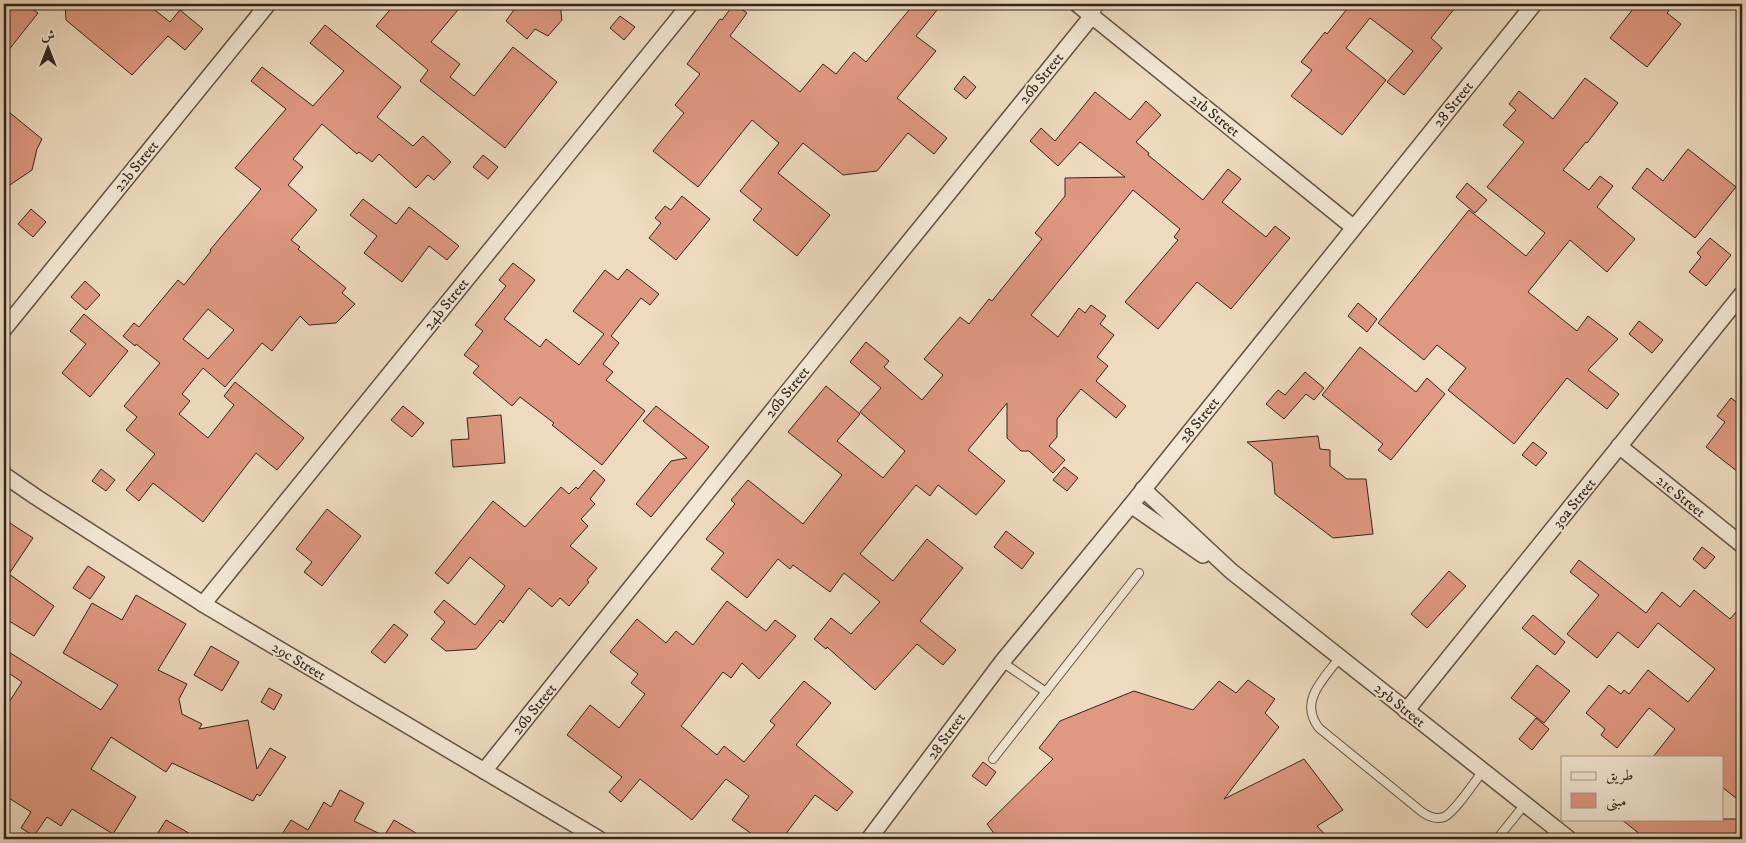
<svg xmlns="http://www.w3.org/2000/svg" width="1746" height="843" viewBox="0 0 1746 843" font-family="'IM FELL DW Pica',Amiri,serif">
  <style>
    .building { fill: #df9881; stroke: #32241c; fill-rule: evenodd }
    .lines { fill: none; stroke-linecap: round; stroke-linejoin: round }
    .service-casing { stroke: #615245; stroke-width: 10 }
    .minor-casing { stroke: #615245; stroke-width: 18 }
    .service { stroke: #f4e8d5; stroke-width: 8 }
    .minor { stroke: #f4e8d5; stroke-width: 15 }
    .labels { text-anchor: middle; stroke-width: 4; stroke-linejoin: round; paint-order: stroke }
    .street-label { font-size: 15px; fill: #32241c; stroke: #f4e8d5 }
  </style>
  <rect width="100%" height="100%" fill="#eedbbf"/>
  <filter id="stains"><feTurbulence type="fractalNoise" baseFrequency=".004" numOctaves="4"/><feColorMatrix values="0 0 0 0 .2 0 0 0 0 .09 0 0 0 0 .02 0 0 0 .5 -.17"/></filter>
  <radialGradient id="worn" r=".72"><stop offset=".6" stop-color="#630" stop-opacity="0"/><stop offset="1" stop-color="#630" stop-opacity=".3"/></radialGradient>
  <g class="building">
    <polygon points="4,4 25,4 38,13 4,56"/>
    <polygon points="65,4 147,4 170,22 180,10 203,29 185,50 168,36 132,75 66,20"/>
    <polygon points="395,4 463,4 431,42 460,64 450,77 474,96 513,47 557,82 505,148 420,81 428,70 376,26"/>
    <polygon points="518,4 560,4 562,20 548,36 535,29 527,39 506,21"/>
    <polygon points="734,4 747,13 730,36 800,92 823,64 836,74 854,52 866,62 914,4 942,4 916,36 936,51 897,98 947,138 934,154 908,133 877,171 843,175 803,143 778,173 830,215 797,256 753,220 762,209 740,191 779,143 752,120 698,187 653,151 684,113 675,105 700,74 687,64 720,19 722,20"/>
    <polygon points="1351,4 1458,4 1431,38 1442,48 1404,95 1387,82 1413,51 1370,18 1346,48 1386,80 1342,135 1291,96 1312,70 1301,62 1325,32 1327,34"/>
    <polygon points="1637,4 1674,4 1667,13 1681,24 1647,67 1610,38"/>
    <polygon points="620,16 635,27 624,40 610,28"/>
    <path d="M325 25 401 87 377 117 413 146 423 136 451 162 434 180 428 175 416 188 379 154 372 162 359 152 357 154 322 124 293 159 303 167 288 185 317 210 291 240 300 247 298 249 346 288 342 293 355 304 336 323 309 325 300 316 272 351 262 343 225 387 203 368 182 394 190 401 179 414 208 438 234 405 224 396 235 382 304 438 277 470 256 453 203 522 153 483 139 501 126 490 155 454 126 430 137 417 124 406 160 363 136 344 135 346 123 336 134 323 139 327 178 280 184 285 211 251 210 250 261 189 235 168 286 109 251 81 262 67 313 106 344 71 310 43ZM208 309 234 330 208 359 183 339Z"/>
    <polygon points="964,76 976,87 966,99 954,89"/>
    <polygon points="1585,78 1618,103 1587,143 1586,142 1563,170 1589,190 1600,176 1613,186 1597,207 1635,239 1607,272 1570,240 1528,292 1577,331 1588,316 1618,339 1588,370 1619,394 1607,409 1567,378 1514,444 1448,390 1466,368 1437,345 1424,360 1378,323 1469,210 1526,256 1545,233 1487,187 1524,142 1503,125 1516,110 1509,104 1519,91 1553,119"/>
    <polygon points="1095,92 1130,120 1146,101 1161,115 1136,142 1149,153 1148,155 1203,200 1228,169 1241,179 1222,202 1266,237 1275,226 1290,238 1231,309 1197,282 1158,329 1125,302 1178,240 1174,237 1180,229 1133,190 1031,315 1058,337 1079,308 1085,313 1091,305 1106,316 1100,324 1114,335 1097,357 1108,366 1096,381 1126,406 1116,418 1081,389 1057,419 1057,437 1049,446 1065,460 1053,473 1029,451 1021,451 1007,438 1007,403 968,450 1005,481 976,515 938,485 930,496 916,485 860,554 893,581 927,539 963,568 920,621 956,650 943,665 917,644 875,690 827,647 826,649 814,639 831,618 851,634 880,602 844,573 830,592 793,565 790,569 778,559 747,598 711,569 724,553 706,539 735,504 731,500 748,480 803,524 842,475 788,432 826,386 860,414 837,441 883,478 905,451 860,412 881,388 850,362 866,342 889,361 884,367 922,400 943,375 924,359 960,317 969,324 989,299 992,301 1042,239 1035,233 1065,196 1065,178 1125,177 1080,142 1058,166 1030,141 1041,128 1055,141"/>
    <polygon points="4,108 42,139 37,149 32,170 4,189"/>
    <polygon points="1688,149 1736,187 1695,238 1632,188 1647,168 1663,181"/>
    <polygon points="483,155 498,167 488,179 473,167"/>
    <polygon points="1467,183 1487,200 1475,213 1456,197"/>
    <polygon points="682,196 710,219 676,260 649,238 661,223 655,218 665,206 671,210"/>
    <polygon points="363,199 396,224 409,207 459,246 447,260 429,246 402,282 364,253 377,236 350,215"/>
    <polygon points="31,209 46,222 33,237 18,224"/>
    <polygon points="1710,238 1731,255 1706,286 1689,272 1701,257 1697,253"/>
    <polygon points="513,263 535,280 504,319 540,347 546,339 579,365 604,334 573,311 605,270 618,280 627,269 659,294 650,305 641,298 611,336 619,343 603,364 613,372 606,380 645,411 602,465 552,425 554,423 520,397 512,406 473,373 479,366 464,355 483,331 475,325 506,286 499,280"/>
    <polygon points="85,281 100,295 86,310 71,297"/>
    <polygon points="1358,303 1377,319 1367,332 1348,316"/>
    <polygon points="84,314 128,351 90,397 62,373 86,344 70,331"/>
    <polygon points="1639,321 1663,340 1652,353 1629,334"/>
    <polygon points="1360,347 1416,392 1427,378 1445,394 1391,460 1378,450 1383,444 1322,395"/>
    <polygon points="1305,372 1324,388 1314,400 1306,394 1284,419 1266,404 1278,390 1285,395"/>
    <polygon points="1731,398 1739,404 1742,400 1742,475 1706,447 1725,422 1717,416"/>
    <polygon points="403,406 424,423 412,437 391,420"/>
    <polygon points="656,406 709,447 651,517 636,504 671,461 687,458 643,421"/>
    <polygon points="501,415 505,463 453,467 451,440 469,439 467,418"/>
    <polygon points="1318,436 1320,449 1330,450 1330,466 1347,479 1366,479 1373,534 1333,538 1275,494 1272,462 1247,442"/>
    <polygon points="1533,442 1547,453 1536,466 1522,455"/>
    <polygon points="1064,467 1078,478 1067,491 1053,480"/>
    <polygon points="101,469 115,480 106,491 92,481"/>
    <polygon points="594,470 605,480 590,499 595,504 581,519 588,526 570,546 597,568 587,580 589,582 569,606 560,598 552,607 529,588 503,623 500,620 476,649 446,651 431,639 445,622 434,612 444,600 475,625 505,586 470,557 448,584 435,573 493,501 525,527 561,487 569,494 576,487 578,489"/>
    <polygon points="327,509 361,536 322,586 304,572 312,562 296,549"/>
    <polygon points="10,523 33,538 9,574 54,606 34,636 4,618 4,532"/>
    <polygon points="1006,531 1034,553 1022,569 994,547"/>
    <polygon points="1702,547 1715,557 1705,569 1693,559"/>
    <polygon points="1579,560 1646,613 1662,592 1680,607 1694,590 1730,619 1742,605 1742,803 1722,787 1722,757 1653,757 1675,729 1649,708 1617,748 1601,735 1605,729 1586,713 1609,685 1621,694 1624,690 1629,694 1648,670 1688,702 1715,669 1658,623 1638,648 1618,632 1597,658 1567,634 1599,595 1570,572"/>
    <polygon points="88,566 105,577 90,599 73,588"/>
    <polygon points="1449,571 1466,586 1427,628 1411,614"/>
    <polygon points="136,595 186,624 158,670 187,684 179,699 182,714 202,724 199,729 248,720 257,769 270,748 286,757 260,796 257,794 253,801 172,763 166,772 111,737 91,769 136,797 113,834 72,809 61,826 47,817 34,836 21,828 31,812 4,795 4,710 22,682 4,670 4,649 101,710 118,685 63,653 92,603 122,620"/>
    <polygon points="727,601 766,631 775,620 796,636 759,679 742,663 731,678 723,672 681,726 717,755 724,746 744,762 775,725 770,721 804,681 831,703 796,745 853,792 837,811 815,795 782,839 759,839 732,820 749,796 726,779 692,820 640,779 621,802 609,792 622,777 567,735 590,705 619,728 645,694 631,683 638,674 610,652 637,619 666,643 676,631 693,645"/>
    <polygon points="1533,615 1565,642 1555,655 1522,628"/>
    <polygon points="394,624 408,635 385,663 371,652"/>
    <polygon points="211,646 239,662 222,691 194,675"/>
    <polygon points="1537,665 1570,691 1544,723 1511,698"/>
    <polygon points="1248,680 1275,699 1265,713 1279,727 1224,799 1304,759 1343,810 1317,826 1329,839 998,839 987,824 1053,759 1039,748 1060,721 1134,691 1193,710 1219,681 1236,693"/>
    <polygon points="269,688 282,695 274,710 261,702"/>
    <polygon points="1536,718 1549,729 1532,750 1519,739"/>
    <polygon points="983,762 996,772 986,786 972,776"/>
    <polygon points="340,790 364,803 354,821 384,836 394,820 426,839 279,839 291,820 308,830 324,802 331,807"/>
    <polygon points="1621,819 1742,819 1742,839 1646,839"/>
    <polygon points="166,820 199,839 154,839"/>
  </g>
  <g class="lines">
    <defs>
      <g id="service">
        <polyline points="1092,16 1101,4"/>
        <path d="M1340 657C1324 679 1298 701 1319 728L1422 812C1429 817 1436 820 1444 817 1455 812 1475 781 1483 771"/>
        <polyline points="1002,662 1046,692"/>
        <polyline points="993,759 1139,573"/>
        <polyline points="1497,839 1525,804"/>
      </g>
      <g id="minor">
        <polyline points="1077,4 1353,227"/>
        <polyline points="4,329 268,4"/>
        <polyline points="1619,446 1742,545"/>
        <polyline points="4,475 36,497 203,604 599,839"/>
        <polyline points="1143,489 1231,571 1569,839"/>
        <polyline points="1131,505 1203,555"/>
        <polyline points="203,604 690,4"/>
        <polyline points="1406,711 1742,294"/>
        <polyline points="484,771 789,390 1092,16"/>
        <polyline points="869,839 1002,662 1131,505 1534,4"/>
      </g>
    </defs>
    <use href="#service" class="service-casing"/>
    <use href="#minor" class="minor-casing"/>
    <use href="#service" class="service"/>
    <use href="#minor" class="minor"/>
  </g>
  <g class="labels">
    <g class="street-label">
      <text transform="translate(1041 78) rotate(-51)" y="5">26b Street</text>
      <text transform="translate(1453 104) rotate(-51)" y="5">28 Street</text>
      <text transform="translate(1215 115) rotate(39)" y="5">21b Street</text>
      <text transform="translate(136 166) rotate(-51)" y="5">22b Street</text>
      <text transform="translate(446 304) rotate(-51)" y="5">24b Street</text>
      <text transform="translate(787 392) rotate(-51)" y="5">26b Street</text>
      <text transform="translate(1199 420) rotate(-51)" y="5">28 Street</text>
      <text transform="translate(1681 496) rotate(39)" y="5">21c Street</text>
      <text transform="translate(1574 503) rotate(-51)" y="5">30a Street</text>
      <text transform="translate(299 661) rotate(31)" y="5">29c Street</text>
      <text transform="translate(1400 705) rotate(39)" y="5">25b Street</text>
      <text transform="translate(534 709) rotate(-51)" y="5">26b Street</text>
      <text transform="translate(946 736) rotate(-54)" y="5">28 Street</text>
    </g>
  </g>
  <rect width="1746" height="843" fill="none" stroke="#eedbbf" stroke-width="20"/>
  <rect x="5" y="5" width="1736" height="833" fill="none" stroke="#32241c" stroke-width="2.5"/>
  <rect x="10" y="10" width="1726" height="823" fill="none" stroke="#32241c"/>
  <rect x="1561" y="756" width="162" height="65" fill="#f4e8d5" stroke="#a69a8b"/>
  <rect x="1571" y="772" width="25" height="8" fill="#f4e8d5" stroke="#a69a8b"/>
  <text x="1606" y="780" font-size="15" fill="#32241c">طريق</text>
  <rect x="1571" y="793" width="25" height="15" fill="#df9881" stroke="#a69a8b"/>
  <text x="1606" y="806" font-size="15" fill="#32241c">مبنى</text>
  <g transform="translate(48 48)" stroke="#f4e8d5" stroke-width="4" paint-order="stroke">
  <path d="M0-4L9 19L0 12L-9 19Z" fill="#32241c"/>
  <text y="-8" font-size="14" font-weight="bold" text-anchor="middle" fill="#32241c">ش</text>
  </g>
  <rect width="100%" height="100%" filter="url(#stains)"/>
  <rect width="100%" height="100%" fill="url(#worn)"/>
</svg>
